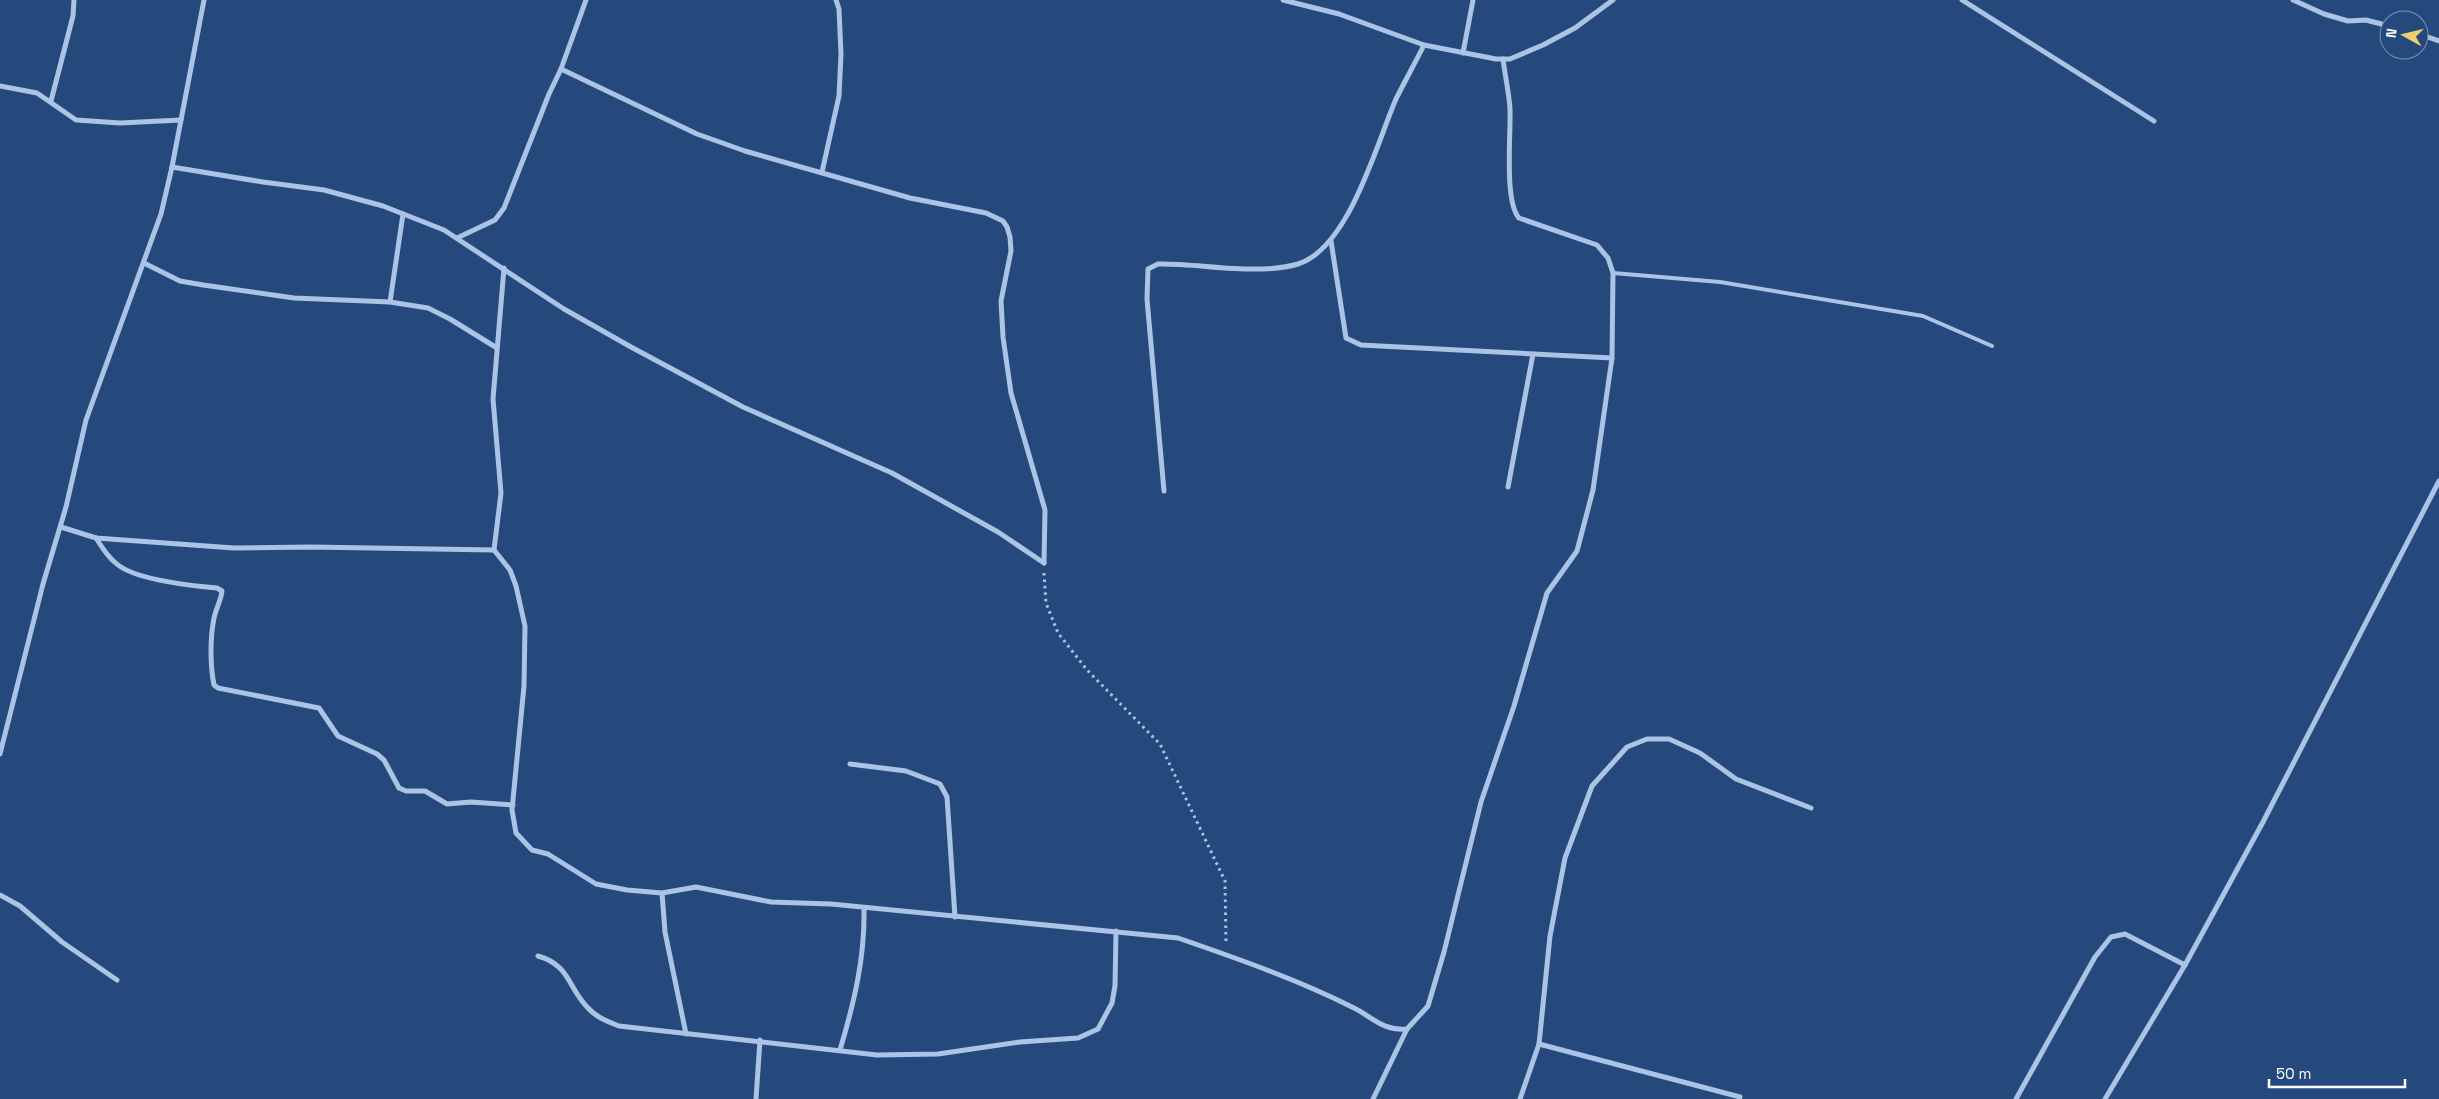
<svg xmlns="http://www.w3.org/2000/svg" width="2439" height="1099" viewBox="0 0 2439 1099" font-family="'Space Grotesk',sans-serif">
  <style>
    .lines { fill: none; stroke-linecap: round; stroke-linejoin: round }
    .path { stroke: #abc3e5; stroke-width: 3; stroke-dasharray: 2.5 4; stroke-linecap: butt }
    .service { stroke: #abc3e5; stroke-width: 4 }
    .minor { stroke: #abc3e5; stroke-width: 5 }
  </style>
  <rect width="100%" height="100%" fill="#26497d"/>
  <g class="lines">
    <polyline class="path" points="1044,573 1046,603 1058,633 1087,670 1160,744 1225,881 1226,943"/>
    <polyline class="service" points="1613,273 1720,282 1923,316 1992,346"/>
    <g class="minor">
      <polyline points="1283,0 1339,14 1424,45 1496,59 1510,59 1543,45 1575,28 1613,0"/>
      <polyline points="1962,0 2154,121"/>
      <polyline points="2293,0 2324,14 2348,21 2366,20 2389,26"/>
      <polyline points="2419,34 2439,41"/>
      <polyline points="1463,53 1473,0"/>
      <polyline points="561,69 697,134 745,151 910,198 986,213 1003,221 1007,227 1010,237 1011,251 1001,301 1003,337 1011,393 1045,510 1044,563"/>
      <polyline points="0,86 37,93 76,120 120,123 181,120"/>
      <polyline points="51,101 73,16 74,0"/>
      <polyline points="172,167 263,182 324,190 383,206 444,230 564,309 631,347 743,407 892,473 998,532 1044,563"/>
      <polyline points="822,172 839,96 841,54 839,9 836,0"/>
      <polyline points="457,238 495,220 504,208 549,94 561,69 586,0"/>
      <polyline points="1331,241 1346,338 1361,345 1612,358"/>
      <polyline points="144,263 180,281 203,285 294,298 390,302 428,308 450,319 497,348"/>
      <polyline points="390,302 403,214"/>
      <polyline points="1508,487 1533,354"/>
      <path d="M1164 491 1147 299 1148 269 1158 264C1199 263 1258 276 1298 264 1349 248 1376 145 1396 99 1405 81 1415 63 1424 45"/>
      <polyline points="61,527 96,538 234,548 310,547 494,550 501,493 493,399 504,268"/>
      <path d="M96 538C103 549 110 560 121 567 141 580 193 586 217 588L222 591C221 600 216 609 214 618 210 638 210 665 214 685L218 688 319 708 338 736 377 754 384 760 399 788 406 791H425L447 804 471 802 513 805"/>
      <path d="M494 550 510 570 516 586 525 626 524 686 512 810 516 833 532 850 548 854 596 884 627 890 662 893 696 887 771 902 831 904 1178 938C1236 958 1296 979 1352 1007 1373 1017 1382 1031 1407 1029L1428 1006 1444 952 1481 802 1514 706 1547 593 1577 551 1593 490 1612 358 1613 273 1608 258 1597 245 1519 218C1504 201 1511 134 1510 109 1509 92 1505 76 1503 59"/>
      <polyline points="0,754 43,584 66,507 86,420 161,214 172,167 204,0"/>
      <polyline points="850,764 906,771 940,784 947,797 955,917"/>
      <polyline points="662,893 665,932 686,1034"/>
      <polyline points="0,895 20,906 62,942 117,980"/>
      <path d="M538 956C570 965 568 988 588 1008 597 1018 607 1021 619 1026L877 1055 938 1054 1020 1042 1078 1038 1098 1029 1112 1003 1115 986 1116 931"/>
      <polyline points="1539,1044 1740,1097"/>
      <path d="M840 1050C854 1003 865 958 864 908"/>
      <polyline points="756,1099 760,1040"/>
      <polyline points="1373,1099 1407,1029"/>
      <polyline points="1520,1099 1539,1044 1550,936 1565,858 1592,786 1627,747 1647,739 1669,739 1700,753 1736,779 1811,808"/>
      <polyline points="2016,1099 2095,957 2111,937 2125,934 2185,965"/>
      <polyline points="2105,1099 2185,965 2263,822 2439,481"/>
    </g>
  </g>
  <g transform="translate(2404 35) rotate(278)"><circle r="24" fill="#26497d" stroke="#7d92b1"/>
  <path d="M0-4L9 19L0 12L-9 19Z" fill="#eece70"/>
  <text y="-8" font-size="14" font-weight="bold" text-anchor="middle" fill="#ffffff">N</text>
  </g>
  <path d="M2269 1079v8h136v-8" fill="none" stroke="#ffffff" stroke-width="2.5"/>
  <text x="2276" y="1079" font-size="15" fill="#ffffff" stroke="#26497d" stroke-width="4" paint-order="stroke">50 m</text>
</svg>
